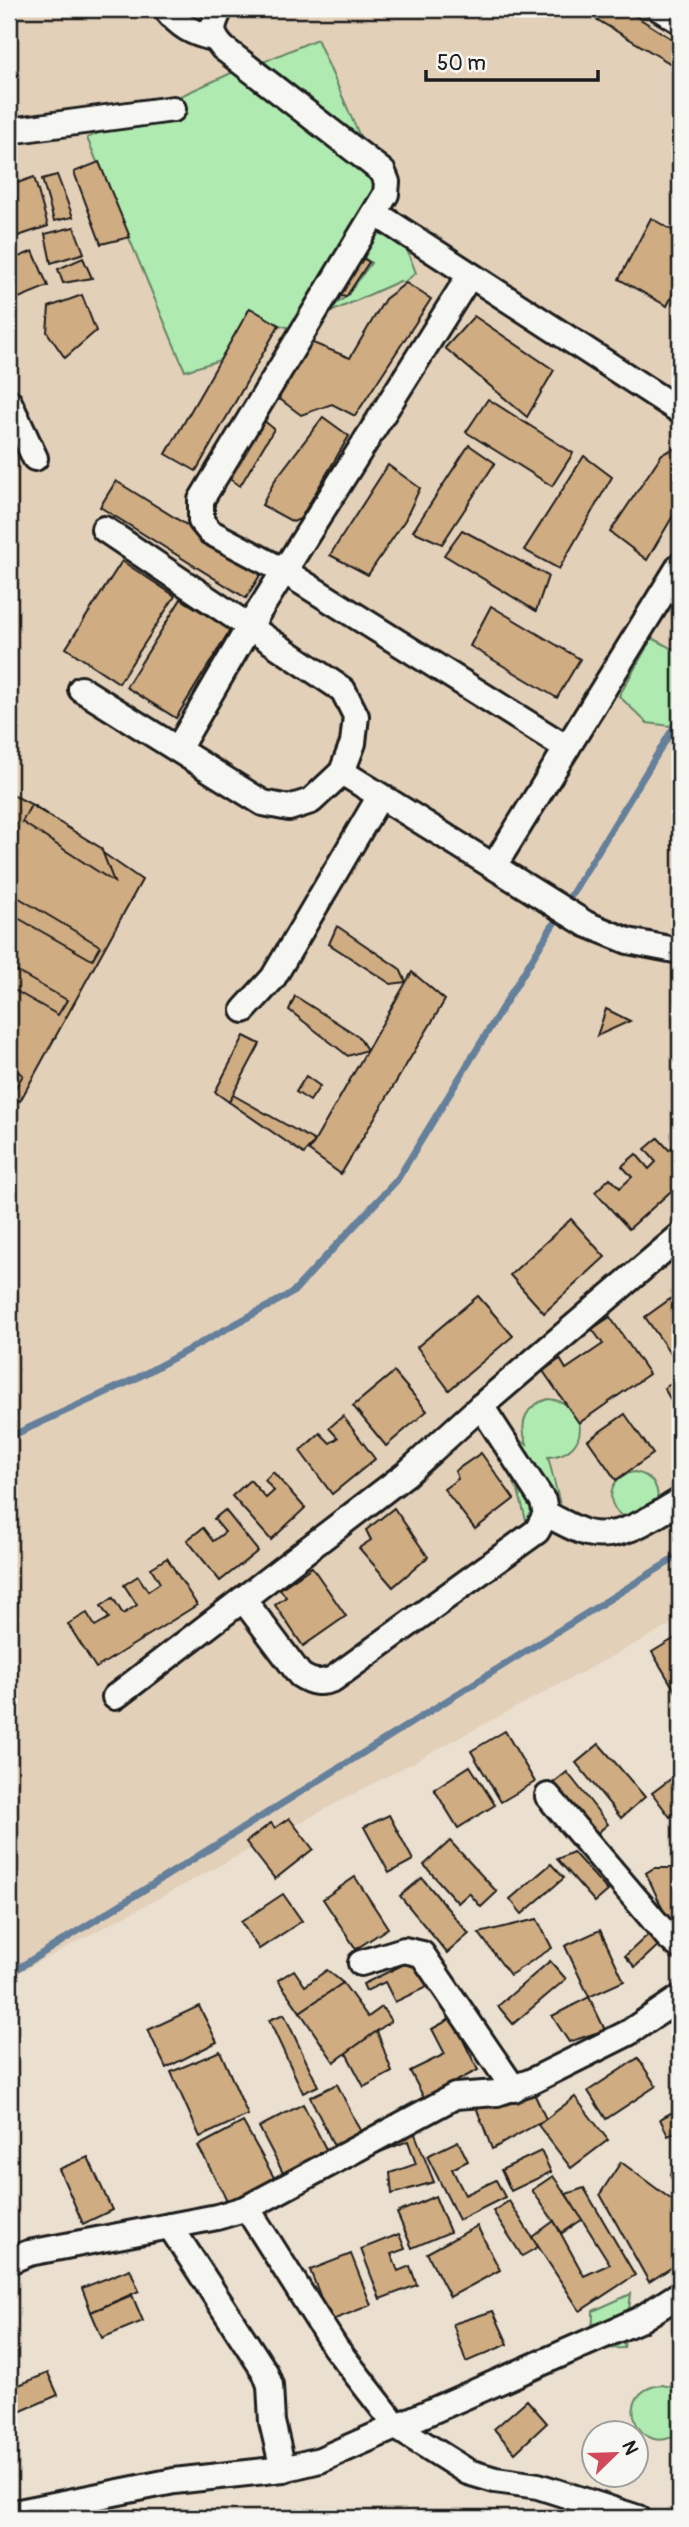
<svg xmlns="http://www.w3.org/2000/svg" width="689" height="2527" viewBox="0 0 689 2527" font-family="Pangolin,sans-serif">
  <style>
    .built { fill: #e3d0b9 }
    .green { fill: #afebb1; stroke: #668466; stroke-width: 2 }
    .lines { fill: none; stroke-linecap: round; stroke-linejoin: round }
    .stream { stroke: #65809b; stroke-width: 7 }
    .building { fill: #d0ac82; stroke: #1c1c1c; stroke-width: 2 }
    .minor-casing { stroke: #1c1c1c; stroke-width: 30 }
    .minor { stroke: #f6f6f2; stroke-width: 24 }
  </style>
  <rect width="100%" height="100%" fill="#ebe0d0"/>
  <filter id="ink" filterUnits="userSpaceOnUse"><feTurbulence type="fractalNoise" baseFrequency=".0143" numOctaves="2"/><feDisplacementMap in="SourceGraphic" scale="14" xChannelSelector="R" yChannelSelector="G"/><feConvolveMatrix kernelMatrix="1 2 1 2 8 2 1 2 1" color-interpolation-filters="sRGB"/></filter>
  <g filter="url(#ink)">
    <polygon class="built" points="9,9 680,9 680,1620 9,1978"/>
    <g class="green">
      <polygon points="317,39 368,155 375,165 376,218 399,229 416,273 403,283 400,281 315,319 346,297 371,263 358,253 303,331 279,325 250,308 220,360 185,371 87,138 247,66 249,68"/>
      <polygon points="652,638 680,653 680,710 671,726 647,723 619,696"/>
      <path d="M548 1399C590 1402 591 1455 548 1457L561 1508 547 1531 526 1520 518 1490 502 1463 511 1438 527 1444C518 1423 526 1405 548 1399Z"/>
      <path d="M635 1472C654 1476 661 1489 656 1507L629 1520C602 1509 607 1475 635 1472Z"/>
      <polygon points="631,2294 624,2348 592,2349 593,2311"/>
      <path d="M662 2385 671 2387 680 2393V2432C639 2463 609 2390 662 2385Z"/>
    </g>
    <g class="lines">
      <g class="stream">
        <polyline points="9,1437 135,1379 292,1293 397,1180 680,717"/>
        <polyline points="9,1974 680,1555"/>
      </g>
    </g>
    <g class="building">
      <polygon points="584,9 624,9 680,44 680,62 678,68 586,13"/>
      <polygon points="99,162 130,237 101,244 74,172"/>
      <polygon points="57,175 73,217 54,221 42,179"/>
      <polygon points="34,177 48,226 9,239 9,186"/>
      <polygon points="651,218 680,235 680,280 667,306 619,279"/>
      <polygon points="74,227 84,253 51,263 45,234"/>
      <polygon points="33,251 48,286 14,300 9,288 9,261"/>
      <polygon points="359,256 369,262 346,297 337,295"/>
      <polygon points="83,258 92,278 63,283 58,269"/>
      <polygon points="406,283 431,299 355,416 332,404 301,415 277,397 308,341 350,358 385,299"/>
      <polygon points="82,295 96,331 65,358 47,332 49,307"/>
      <polygon points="250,308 279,325 196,471 166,454"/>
      <polygon points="474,316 554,370 527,417 445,348"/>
      <polygon points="488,399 573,453 552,486 466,432"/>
      <polygon points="323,417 349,436 300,519 293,522 262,505 275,480"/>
      <polygon points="262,419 274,429 240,486 224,475"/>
      <polygon points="469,445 495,463 442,544 413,531"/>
      <polygon points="673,449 680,454 680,504 647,560 610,532 662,454"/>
      <polygon points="584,456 612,477 559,569 524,550"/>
      <polygon points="388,465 420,488 405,520 368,575 330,555"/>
      <polygon points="116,481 262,572 246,598 100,507"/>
      <polygon points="462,530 548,576 536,611 444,555"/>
      <polygon points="122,561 175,596 119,683 66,648"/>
      <polygon points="181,599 230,630 176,718 126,687"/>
      <polygon points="491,606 580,659 557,698 470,646"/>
      <polygon points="9,793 35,806 142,880 20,1101 9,1098"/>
      <polygon points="31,805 101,848 114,882 22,822"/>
      <polygon points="9,892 100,946 92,960 9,913"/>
      <polygon points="337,926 400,969 406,982 391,984 329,944"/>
      <polygon points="9,967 67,1000 58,1015 9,987"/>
      <polygon points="412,972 445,1000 341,1174 309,1151"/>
      <polygon points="295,996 358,1036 367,1050 348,1056 289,1010"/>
      <polygon points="606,1009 630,1021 597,1036"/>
      <polygon points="244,1036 260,1044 229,1102 215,1092"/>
      <polygon points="9,1066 23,1075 9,1099"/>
      <polygon points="306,1076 320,1086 310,1101 296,1092"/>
      <polygon points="233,1095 315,1141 304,1154 229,1102"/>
      <polygon points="658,1138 669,1150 680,1140 680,1183 629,1229 595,1192 610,1178 620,1188 632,1177 622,1166 636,1154 649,1169 656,1162 645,1149"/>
      <polygon points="571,1219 605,1257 544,1313 510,1275"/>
      <polygon points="680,1292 680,1347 671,1354 645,1317"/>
      <polygon points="478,1296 513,1336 449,1390 417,1347"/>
      <polygon points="610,1317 649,1374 579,1423 543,1371 560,1359 566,1369 603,1344 592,1329"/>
      <polygon points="394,1372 427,1411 386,1446 353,1406"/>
      <polygon points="678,1380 680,1383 680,1416 664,1388"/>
      <polygon points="625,1414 653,1454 616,1480 588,1440"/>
      <polygon points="343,1416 375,1459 332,1494 300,1451 320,1433 330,1443 338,1438 329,1428"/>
      <polygon points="481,1453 514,1499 475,1529 444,1489 458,1479 455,1471"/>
      <polygon points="273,1472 305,1508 271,1540 232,1496 250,1480 266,1498 274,1491 265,1480"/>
      <polygon points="394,1508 428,1557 393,1587 359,1548 371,1540 366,1530"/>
      <polygon points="225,1510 258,1551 220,1581 187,1540 203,1528 213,1541 225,1532 214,1519"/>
      <polygon points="167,1558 197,1605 96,1668 68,1624 87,1613 95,1626 109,1618 101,1606 113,1598 123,1614 137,1605 124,1585 138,1576 148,1591 160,1583 151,1568"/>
      <polygon points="312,1567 346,1616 303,1646 275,1605 286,1597 280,1589"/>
      <polygon points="680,1635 680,1699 652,1652"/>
      <polygon points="505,1731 535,1782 501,1802 471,1751"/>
      <polygon points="599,1744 645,1797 621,1818 576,1763"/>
      <polygon points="470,1766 495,1805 458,1828 434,1789"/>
      <polygon points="567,1772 608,1824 594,1836 552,1784"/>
      <polygon points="680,1772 680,1809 670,1817 652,1793"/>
      <polygon points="389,1815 413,1860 389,1873 364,1827"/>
      <polygon points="289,1818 313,1849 275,1879 246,1842 271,1823 275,1828"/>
      <polygon points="450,1841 497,1892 481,1907 469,1893 458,1903 424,1865"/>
      <polygon points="573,1852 608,1891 595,1902 557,1859"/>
      <polygon points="551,1864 564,1878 522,1914 510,1899"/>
      <polygon points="654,1868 680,1868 680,1916 668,1921 646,1873"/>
      <polygon points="355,1877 388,1928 356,1949 323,1899"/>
      <polygon points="422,1878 469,1934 447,1953 400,1896"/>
      <polygon points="283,1894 302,1921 259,1949 241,1922"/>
      <polygon points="537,1919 552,1948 510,1975 479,1933"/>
      <polygon points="600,1930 624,1981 589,1997 565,1946"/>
      <polygon points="651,1932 661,1943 635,1967 625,1956"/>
      <polygon points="421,1956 435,1983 395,2002 385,1982 366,1991 363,1984"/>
      <polygon points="550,1961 566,1979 513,2024 498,2006"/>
      <polygon points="294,1970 305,1986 327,1970 343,1983 300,2012 278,1980"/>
      <polygon points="343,1983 368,2017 382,2007 391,2021 334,2062 300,2012"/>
      <polygon points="589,1997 605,2030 569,2042 552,2016"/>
      <polygon points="199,2006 217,2042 166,2068 148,2030"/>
      <polygon points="284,2014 318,2086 303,2093 269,2020"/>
      <polygon points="452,2018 478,2070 424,2098 410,2071 445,2054 432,2029"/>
      <polygon points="377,2031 392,2072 364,2087 346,2053"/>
      <polygon points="220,2051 248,2115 200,2137 171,2072"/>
      <polygon points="638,2058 656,2086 606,2119 588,2091"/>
      <polygon points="337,2084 361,2132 334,2146 310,2097"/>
      <polygon points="531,2087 546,2119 492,2149 476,2107"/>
      <polygon points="575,2097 608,2140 571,2168 538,2125"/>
      <polygon points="303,2104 328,2153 284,2175 259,2127"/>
      <polygon points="680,2108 680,2136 678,2131 668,2136 660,2119"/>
      <polygon points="243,2122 276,2181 230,2206 198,2146"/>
      <polygon points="413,2129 434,2182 392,2194 390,2173 416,2164 408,2141 378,2153 374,2139"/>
      <polygon points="458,2141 468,2161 452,2169 465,2195 496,2180 505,2197 459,2220 427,2156"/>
      <polygon points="541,2151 551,2172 511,2191 501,2170"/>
      <polygon points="88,2157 112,2210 83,2224 59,2169"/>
      <polygon points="621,2162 680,2206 680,2262 649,2282 600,2194"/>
      <polygon points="680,2169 680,2193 679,2193 670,2175"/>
      <polygon points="553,2176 583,2219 562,2233 532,2190"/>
      <polygon points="584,2188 635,2275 580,2311 532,2237 554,2221 584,2276 610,2264 566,2194"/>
      <polygon points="435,2196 450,2232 412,2248 397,2213"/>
      <polygon points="509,2201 538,2247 522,2256 493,2211"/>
      <polygon points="477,2226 500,2270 450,2297 427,2253"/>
      <polygon points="399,2234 405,2249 391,2254 398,2271 410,2266 417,2285 380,2299 361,2249"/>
      <polygon points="351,2254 371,2305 330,2321 310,2270"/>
      <polygon points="130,2269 139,2291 91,2312 82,2288"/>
      <polygon points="132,2295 143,2321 102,2338 91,2312"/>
      <polygon points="493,2311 508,2344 466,2362 453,2324"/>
      <polygon points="48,2373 58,2395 10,2416 9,2389"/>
      <polygon points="527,2400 547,2423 515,2453 494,2429"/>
    </g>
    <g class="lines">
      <defs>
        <g id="minor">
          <path d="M166 9C179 26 193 34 214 38"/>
          <path d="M220 9C212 27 209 32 223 48L383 172 387 182 386 194 201 500V521L210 532 284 571 567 748"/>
          <polyline points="660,9 680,21"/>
          <polyline points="9,131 173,109"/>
          <polyline points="375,213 680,411"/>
          <polyline points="9,402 35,458"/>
          <polyline points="81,689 263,803 289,808 311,801 342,772 353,743 356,716 343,690 104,529"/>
          <polyline points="178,749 249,627 470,275"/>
          <polyline points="342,772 586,924 628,941 680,951"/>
          <polyline points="494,866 680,565"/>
          <polyline points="244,1010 273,978 380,796"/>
          <path d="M546 1514C559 1520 573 1529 587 1533 621 1541 653 1517 680 1501"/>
          <path d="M243 1599 300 1675C312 1683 320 1684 333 1679L537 1531 546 1514 543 1501 481 1406"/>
          <polyline points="115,1697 406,1474 481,1406 680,1236"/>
          <polyline points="548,1796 669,1938 680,1947"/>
          <polyline points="361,1963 404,1950 422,1954 514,2089"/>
          <polyline points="247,2208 335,2347 398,2428 468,2472 495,2480 538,2486 638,2518"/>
          <polyline points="170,2226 265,2372 270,2385 272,2422 283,2469"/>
          <polyline points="9,2261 29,2253 217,2217 247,2208 455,2096 497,2093 530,2082 628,2033 680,1998"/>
          <polyline points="9,2514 174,2481 283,2469 320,2460 639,2320 680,2294"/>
        </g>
      </defs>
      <use href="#minor" class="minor-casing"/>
      <use href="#minor" class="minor"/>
    </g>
  </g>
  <rect width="689" height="2527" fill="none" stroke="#f6f6f2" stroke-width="35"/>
  <rect x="18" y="18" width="654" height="2492" fill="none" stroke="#1c1c1c" stroke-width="2.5" filter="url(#ink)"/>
  <g transform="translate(615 2454) rotate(67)"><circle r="33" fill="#f6f6f2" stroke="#9f9f9c" stroke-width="2"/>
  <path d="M0-5L12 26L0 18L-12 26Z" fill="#d1495b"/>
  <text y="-10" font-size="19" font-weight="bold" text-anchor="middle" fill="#1c1c1c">N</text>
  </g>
  <path d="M426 70v10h172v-10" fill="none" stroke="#1c1c1c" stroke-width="3.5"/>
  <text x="437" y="70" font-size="21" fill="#1c1c1c" stroke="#f6f6f2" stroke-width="5" paint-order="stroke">50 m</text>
</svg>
